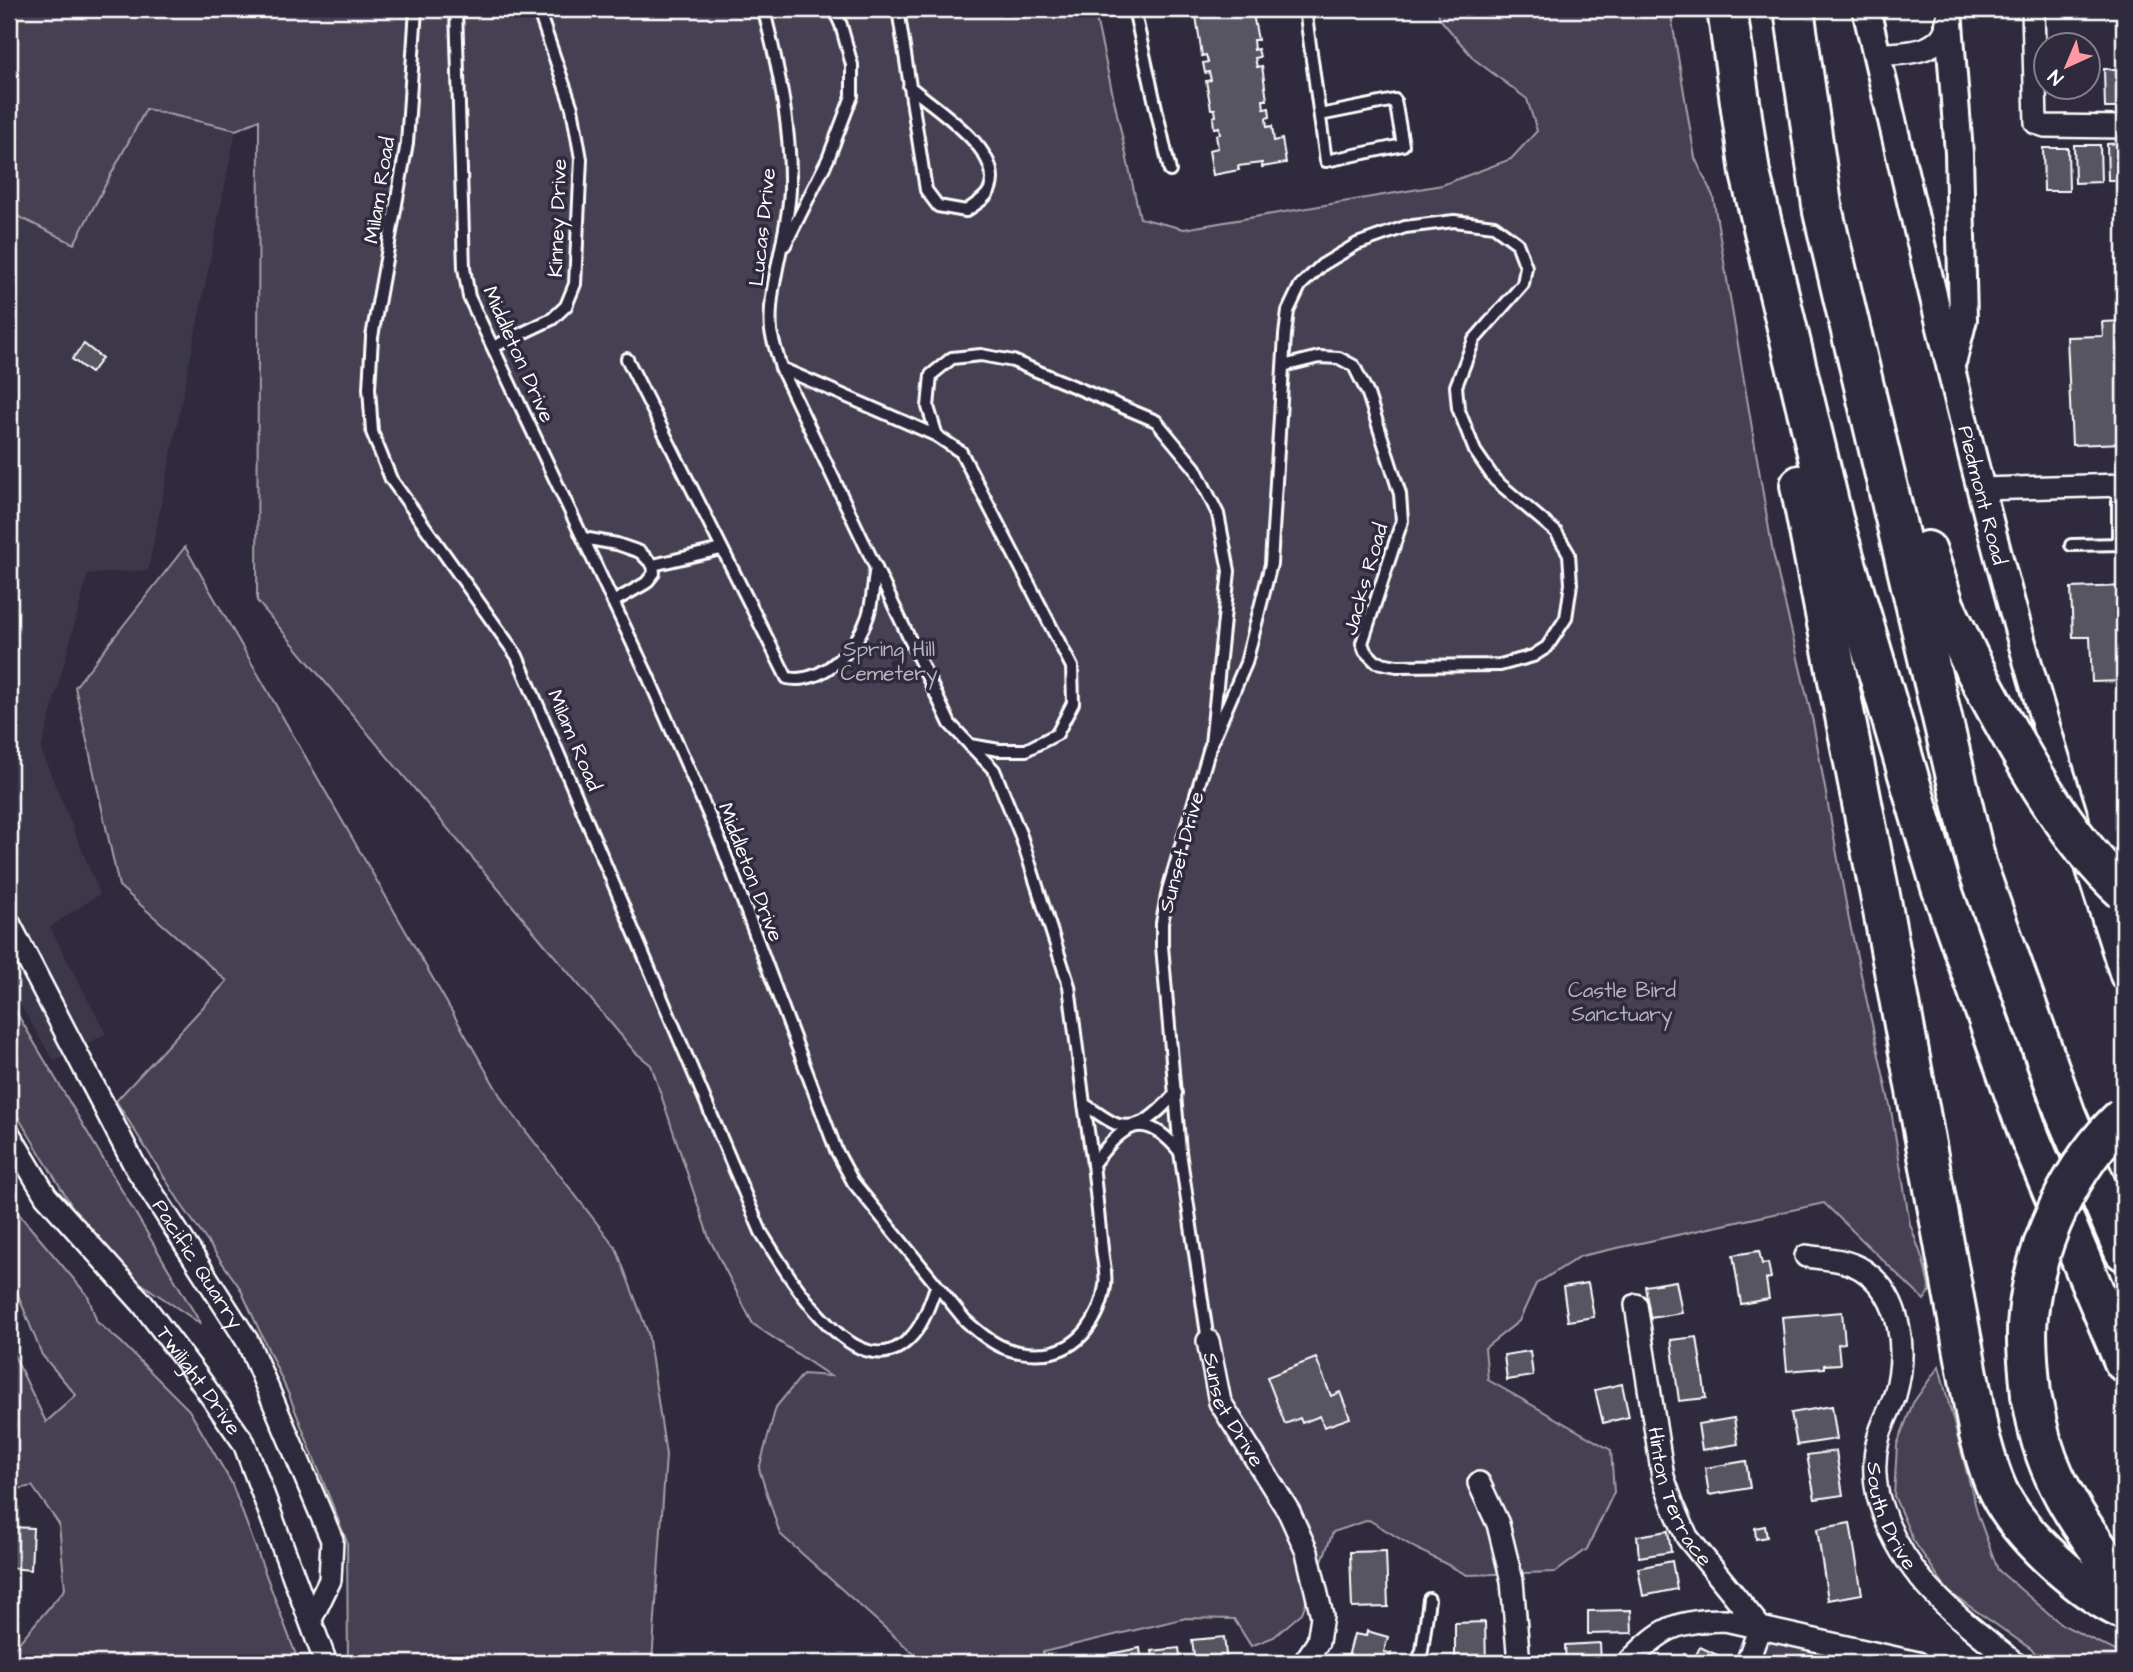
<svg xmlns="http://www.w3.org/2000/svg" width="2133" height="1672" viewBox="0 0 2133 1672" font-family="'Architects Daughter',sans-serif">
  <style>
    .built { fill: #3c3749 }
    .green { fill: #464152; stroke: #a2a0a8; stroke-width: 2 }
    .building { fill: #595564; stroke: #fff; stroke-width: 2 }
    .lines { fill: none; stroke-linecap: round; stroke-linejoin: round }
    .service-casing { stroke: #fff; stroke-width: 16 }
    .minor-casing { stroke: #fff; stroke-width: 26 }
    .tertiary-casing { stroke: #fff; stroke-width: 32 }
    .motorway-casing { stroke: #fff; stroke-width: 44 }
    .service { stroke: #2f2a3d; stroke-width: 10 }
    .minor { stroke: #2f2a3d; stroke-width: 21 }
    .tertiary { stroke: #2f2a3d; stroke-width: 26 }
    .motorway { stroke: #2f2a3d; stroke-width: 38 }
    .motorway-bridge-casing { stroke: #fff; stroke-width: 44; stroke-linecap: butt }
    .motorway-bridge { stroke: #2f2a3d; stroke-width: 38 }
    .labels { text-anchor: middle; stroke-width: 7; stroke-linejoin: round; paint-order: stroke }
    .street-label { font-size: 21px; fill: #fff; stroke: #2f2a3d }
    .park-label { font-size: 21px; fill: #b5b3ba; stroke: #2f2a3d }
  </style>
  <rect width="100%" height="100%" fill="#2f2a3d"/>
  <filter id="ink" filterUnits="userSpaceOnUse"><feTurbulence type="fractalNoise" baseFrequency=".0143" numOctaves="2"/><feDisplacementMap in="SourceGraphic" scale="14" xChannelSelector="R" yChannelSelector="G"/><feConvolveMatrix kernelMatrix="1 2 1 2 8 2 1 2 1" color-interpolation-filters="sRGB"/></filter>
  <g filter="url(#ink)">
    <polygon class="built" points="146,109 236,130 148,570 88,574 41,750 100,894 50,927 106,1034 54,1061 9,986 9,212 74,243"/>
    <g class="green">
      <polygon points="9,9 1094,9 1140,218 1184,229 1442,185 1511,159 1537,131 1527,99 1474,59 1440,19 1437,9 1670,9 1695,158 1713,196 1773,553 1813,722 1849,920 1891,1110 1910,1224 1923,1260 1930,1291 1924,1300 1824,1203 1581,1256 1536,1284 1519,1321 1485,1348 1488,1380 1611,1450 1614,1492 1587,1549 1556,1572 1467,1575 1415,1548 1369,1520 1333,1532 1302,1613 1274,1637 1251,1646 1234,1619 1186,1618 1043,1652 1042,1663 924,1663 780,1534 759,1469 776,1407 803,1374 830,1376 753,1324 709,1238 651,1065 635,1052 257,601 259,120 236,130 146,109 74,244 9,212"/>
      <polygon points="185,547 505,1104 616,1248 648,1333 666,1455 652,1663 348,1663 347,1542 289,1395 240,1288 183,1207 116,1101 227,981 119,886 75,687"/>
      <polygon points="9,1000 201,1324 136,1280 79,1218 9,1102"/>
      <polygon points="9,1195 18,1213 88,1296 97,1322 121,1342 189,1410 231,1482 299,1663 9,1663 9,1654 65,1589 59,1524 32,1486 9,1491 9,1345 46,1422 76,1395 42,1355 9,1272"/>
      <polygon points="1939,1366 1978,1515 1998,1570 2061,1624 2124,1655 2124,1663 2042,1663 2031,1649 1949,1592 1913,1540 1894,1496 1897,1445 1913,1403"/>
      <polygon points="1760,1627 1854,1648 1850,1663 1747,1663"/>
    </g>
    <g class="building">
      <polygon points="1195,9 1252,9 1258,40 1253,40 1254,50 1258,49 1260,57 1255,58 1257,67 1262,66 1267,100 1263,100 1264,109 1269,108 1270,117 1266,118 1267,127 1272,126 1274,141 1282,139 1286,163 1262,167 1262,163 1238,166 1239,170 1213,175 1209,150 1218,148 1216,135 1220,134 1219,127 1214,128 1213,117 1216,116 1215,109 1211,109 1206,81 1211,80 1209,72 1205,73 1203,63 1208,62 1206,55 1202,56"/>
      <polygon points="2104,69 2124,69 2124,108 2105,108"/>
      <polygon points="2124,143 2124,180 2108,180 2107,144"/>
      <polygon points="2074,145 2100,145 2101,182 2075,183"/>
      <polygon points="2043,148 2068,148 2069,191 2044,191"/>
      <polygon points="2124,321 2124,443 2072,445 2067,337 2103,336 2102,322"/>
      <polygon points="84,344 102,358 91,373 72,359"/>
      <polygon points="2124,586 2124,681 2092,682 2090,637 2073,637 2071,588"/>
      <polygon points="1759,1251 1762,1264 1768,1263 1771,1278 1766,1279 1769,1299 1741,1304 1733,1255"/>
      <polygon points="1676,1281 1682,1313 1650,1318 1645,1286"/>
      <polygon points="1588,1283 1594,1317 1568,1321 1563,1287"/>
      <polygon points="1842,1312 1845,1343 1838,1344 1840,1364 1824,1365 1824,1368 1787,1371 1782,1317"/>
      <polygon points="1697,1337 1706,1398 1679,1401 1671,1340"/>
      <polygon points="1530,1351 1533,1376 1507,1380 1504,1355"/>
      <polygon points="1316,1358 1331,1396 1340,1392 1350,1418 1324,1427 1320,1416 1302,1423 1300,1418 1285,1424 1267,1377"/>
      <polygon points="1622,1384 1629,1417 1603,1423 1595,1390"/>
      <polygon points="1832,1406 1837,1439 1797,1445 1791,1413"/>
      <polygon points="1734,1418 1738,1444 1702,1450 1698,1424"/>
      <polygon points="1836,1451 1843,1495 1815,1499 1807,1455"/>
      <polygon points="1746,1461 1750,1488 1709,1495 1705,1468"/>
      <polygon points="1850,1523 1862,1594 1828,1600 1817,1529"/>
      <polygon points="1765,1526 1767,1537 1756,1539 1755,1528"/>
      <polygon points="9,1527 33,1528 31,1570 9,1568"/>
      <polygon points="1668,1531 1671,1552 1639,1557 1637,1536"/>
      <polygon points="1386,1551 1388,1607 1352,1608 1350,1552"/>
      <polygon points="1672,1561 1677,1589 1643,1596 1638,1568"/>
      <polygon points="1631,1610 1632,1633 1588,1634 1588,1611"/>
      <polygon points="1485,1622 1486,1663 1455,1663 1455,1623"/>
      <polygon points="1367,1631 1388,1637 1384,1652 1391,1653 1389,1663 1364,1663 1360,1662 1361,1660 1348,1657 1354,1634 1366,1636"/>
      <polygon points="1224,1637 1227,1663 1195,1663 1192,1640"/>
      <polygon points="1600,1643 1601,1663 1566,1663 1565,1645"/>
      <polygon points="1700,1647 1730,1661 1729,1663 1679,1663 1684,1654 1694,1659"/>
      <polygon points="1140,1648 1142,1663 1111,1663 1109,1654"/>
      <polygon points="1179,1648 1181,1663 1154,1663 1152,1651"/>
    </g>
    <g class="lines">
      <defs>
        <g id="service">
          <path d="M416 9 407 143 372 337 369 388 372 432 391 479 517 656 761 1232C785 1270 855 1393 909 1339 923 1326 929 1305 936 1287"/>
          <path d="M456 9 464 268 469 297 647 674 721 843 836 1150 853 1182 965 1320C991 1344 1009 1356 1046 1353 1080 1349 1100 1319 1105 1286 1107 1275 1103 1261 1102 1249 1099 1221 1096 1192 1093 1164 1122 1127 1142 1106 1180 1152"/>
          <path d="M762 9 766 19C780 75 791 130 790 188 789 233 767 287 771 331 773 343 778 356 781 368L950 724 970 745 999 750H1026L1057 734 1073 703 1072 667 961 452 937 436 781 368"/>
          <path d="M898 9 926 190 938 206 966 211C974 205 986 199 990 189 1005 151 933 107 909 86"/>
          <polyline points="1134,9 1170,171"/>
          <polyline points="1305,9 1326,161 1403,145 1395,100 1320,115"/>
          <polyline points="785,245 828,159 852,96 852,65 841,25 834,9"/>
          <polyline points="493,347 552,319 566,306 575,284 581,159 572,108 538,9"/>
          <path d="M627 359 787 678C823 685 857 648 868 616 873 601 873 583 876 567"/>
          <polyline points="937,436 928,407 931,375 952,358 981,355 1013,361 1156,421 1195,468 1218,514 1229,571 1211,744 1168,890 1162,923 1162,946 1180,1152 1208,1341"/>
          <polyline points="583,538 617,544 640,552 653,565 654,573 646,583 613,602"/>
          <polyline points="2118,544 2118,486"/>
          <polyline points="2071,545 2124,544"/>
          <polyline points="653,565 721,549"/>
          <polyline points="1211,744 1246,663 1271,564 1285,335 1288,311 1300,286 1322,265 1357,244 1405,227 1454,221 1494,226 1517,243 1526,267 1523,284 1474,340 1456,386 1458,408 1475,451 1495,480 1556,532 1569,554 1571,584 1566,618 1547,647 1533,656 1500,665 1397,666 1376,662 1365,651 1362,643 1402,521 1400,494 1368,394 1354,366 1339,358 1319,357 1283,366"/>
          <path d="M970 745 994 770 1021 836 1069 986 1084 1104C1094 1110 1108 1122 1119 1125 1144 1130 1161 1109 1176 1093"/>
          <polyline points="1084,1104 1093,1164"/>
          <polyline points="1417,1663 1422,1651 1429,1599"/>
        </g>
        <g id="minor">
          <polyline points="2033,9 2036,123 2045,126 2124,127"/>
          <path d="M1877 54C1910 54 1952 53 1948 9"/>
          <polyline points="1981,489 2124,485"/>
          <path id="s1" d="M9 923 135 1166 248 1342 332 1540 330 1580 311 1619"/>
          <path id="s2" d="M9 1134 46 1196 142 1303 197 1376 244 1443 326 1663"/>
          <path id="s3" d="M1806 1256C1825 1259 1846 1259 1863 1270 1903 1297 1907 1353 1895 1395 1890 1411 1881 1425 1878 1440 1873 1460 1874 1484 1880 1503 1904 1580 1956 1615 2015 1663"/>
          <path id="s4" d="M1636 1305 1663 1477 1673 1505 1687 1537 1760 1627 1747 1663"/>
          <path id="s5" d="M1208 1341 1220 1402 1289 1512 1307 1552 1322 1616 1318 1642 1304 1663"/>
          <polyline points="1479,1483 1498,1524 1512,1581 1519,1663"/>
          <path d="M1628 1663C1661 1628 1677 1620 1725 1620L1918 1663"/>
        </g>
        <g id="tertiary">
          <path id="s6" d="M1866 9C1930 281 1990 554 2075 820"/>
          <polyline points="1949,23 1959,153 1963,319 1953,359"/>
          <polyline points="2086,857 2124,976"/>
        </g>
        <g id="motorway">
          <polyline points="1727,9 1750,173 1833,519 1941,887 2030,1138 2124,1362"/>
          <polyline points="1794,9 1823,212 1977,866 2066,1115 2124,1251"/>
          <path d="M1800 485 1884 916 1979 1434C1985 1455 1990 1476 2000 1495 2022 1537 2081 1591 2124 1610"/>
          <polyline points="1927,551 1945,607 1973,666"/>
          <path d="M2031 1395C2035 1411 2037 1427 2042 1443 2057 1495 2093 1542 2124 1585"/>
        </g>
      </defs>
      <use href="#service" class="service-casing"/>
      <use href="#minor" class="minor-casing"/>
      <use href="#tertiary" class="tertiary-casing"/>
      <use href="#motorway" class="motorway-casing"/>
      <use href="#service" class="service"/>
      <use href="#minor" class="minor"/>
      <use href="#tertiary" class="tertiary"/>
      <use href="#motorway" class="motorway"/>
      <defs>
        <g id="motorway-bridge">
          <path d="M1973 666C2012 739 2062 835 2124 891"/>
          <path d="M2031 1395C2029 1368 2025 1341 2028 1315 2035 1243 2071 1165 2124 1116"/>
        </g>
      </defs>
      <use href="#motorway-bridge" class="motorway-bridge-casing"/>
      <use href="#motorway-bridge" class="motorway-bridge"/>
    </g>
  </g>
  <g class="labels">
    <g class="street-label">
      <text transform="translate(379 190) rotate(-81)" y="7">Milam Road</text>
      <text transform="translate(557 218) rotate(-88)" y="7">Kinney Drive</text>
      <text transform="translate(762 227) rotate(-84)" y="7">Lucas Drive</text>
      <text transform="translate(519 354) rotate(66)" y="7">Middleton Drive</text>
      <text dy="7" stroke="none"><textPath href="#s6" startOffset="500">Piedmont Road</textPath></text>
      <text transform="translate(1365 579) rotate(-74)" y="7">Jacks Road</text>
      <text transform="translate(575 740) rotate(67)" y="7">Milam Road</text>
      <text transform="translate(1181 852) rotate(-75)" y="7">Sunset Drive</text>
      <text transform="translate(751 872) rotate(69)" y="7">Middleton Drive</text>
      <text dy="7" stroke="none"><textPath href="#s1" startOffset="390">Pacific Quarry</textPath></text>
      <text dy="7" stroke="none"><textPath href="#s2" startOffset="312">Twilight Drive</textPath></text>
      <text dy="7" stroke="none"><textPath href="#s5" startOffset="74">Sunset Drive</textPath></text>
      <text dy="7" stroke="none"><textPath href="#s4" startOffset="198">Hinton Terrace</textPath></text>
      <text dy="7" stroke="none"><textPath href="#s3" startOffset="324">South Drive</textPath></text>
    </g>
    <g class="park-label">
      <text x="889" y="656">Spring Hill<tspan x="889" dy="24">Cemetery</tspan></text>
      <text x="1622" y="997">Castle Bird<tspan x="1622" dy="24">Sanctuary</tspan></text>
    </g>
  </g>
  <rect width="2133" height="1672" fill="none" stroke="#2f2a3d" stroke-width="35"/>
  <rect x="18" y="18" width="2098" height="1637" fill="none" stroke="#fff" stroke-width="2.5" filter="url(#ink)"/>
  <g transform="translate(2067 66) rotate(224)"><circle r="33" fill="#2f2a3d" stroke="#827f8b" stroke-width="2"/>
  <path d="M0-5L12 26L0 18L-12 26Z" fill="#ff9aa2"/>
  <text y="-10" font-size="19" font-weight="bold" text-anchor="middle" fill="#ffffff">N</text>
  </g>
</svg>
